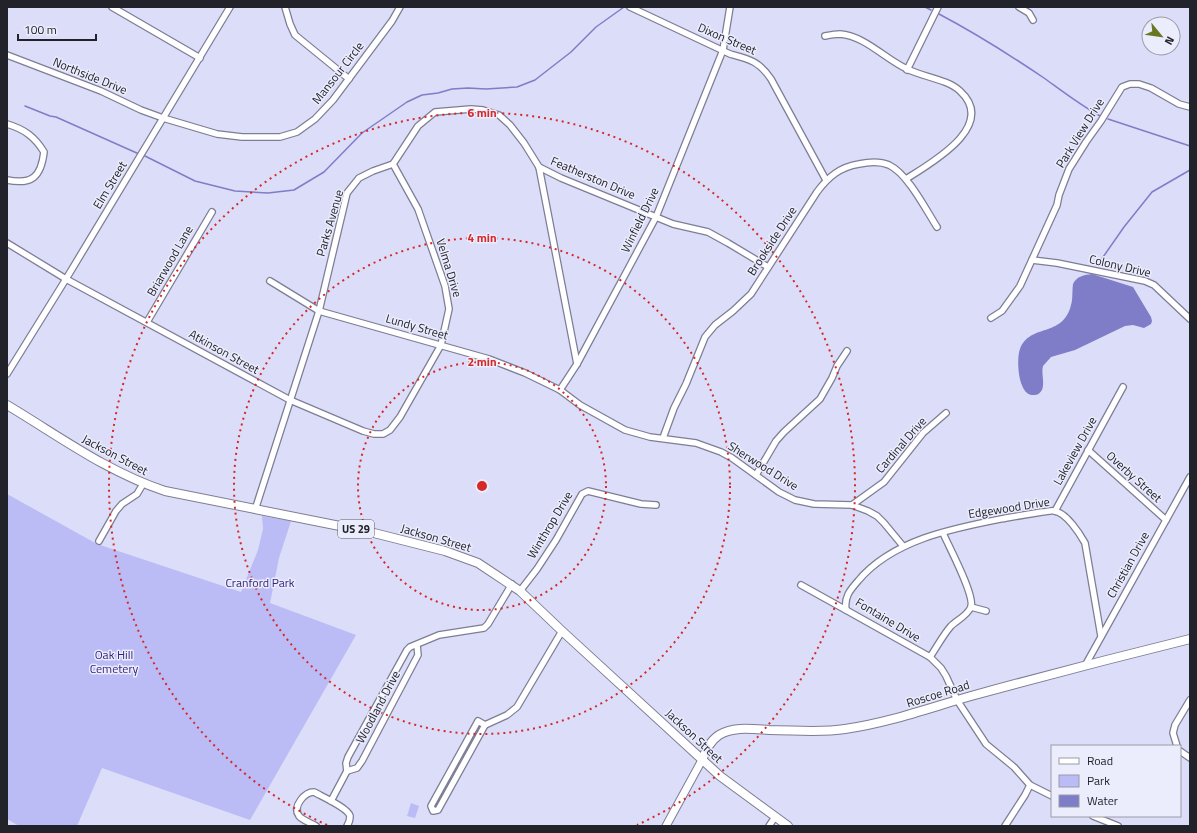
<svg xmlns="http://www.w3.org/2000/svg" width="1197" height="833" viewBox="0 0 1197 833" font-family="'Titillium Web',sans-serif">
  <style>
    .green { fill: #bbbbf6 }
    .water { fill: #7f7dc7 }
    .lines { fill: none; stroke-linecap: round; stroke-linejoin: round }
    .stream { stroke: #7f7dc7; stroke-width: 1.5 }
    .minor-casing { stroke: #7d7d95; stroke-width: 8 }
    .tertiary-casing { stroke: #7d7d95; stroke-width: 9 }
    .secondary-casing { stroke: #7d7d95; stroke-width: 10 }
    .primary-casing { stroke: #7d7d95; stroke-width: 10 }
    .minor { stroke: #fff; stroke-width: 5.5 }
    .tertiary { stroke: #fff; stroke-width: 7 }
    .secondary { stroke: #fff; stroke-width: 8 }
    .primary { stroke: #fff; stroke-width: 8 }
    .ring { fill: none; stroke: #d62828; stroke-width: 2; stroke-dasharray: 2 4 }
    .labels { text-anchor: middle; stroke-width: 3; stroke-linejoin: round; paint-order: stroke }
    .shield { fill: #ebecfc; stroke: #5e5f6a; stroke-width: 1 }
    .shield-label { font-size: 11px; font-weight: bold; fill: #22222b }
    .street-label { font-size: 12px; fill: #22222b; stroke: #ebecfc }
    .park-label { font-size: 12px; fill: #34247c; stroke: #ebecfc }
    .centre { fill: #d62828; stroke: #ebecfc; stroke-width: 2 }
    .ring-label { font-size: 12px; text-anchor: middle; font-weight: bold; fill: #d62828; stroke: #ebecfc; stroke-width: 3; stroke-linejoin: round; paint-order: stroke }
  </style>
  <rect width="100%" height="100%" fill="#dcddf8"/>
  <g class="green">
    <polygon points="7,494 97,544 241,592 258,550 263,529 262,516 291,521 279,558 270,603 356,635 250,820 102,768 77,826 19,826 7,819"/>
    <polygon points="411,803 419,806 415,818 407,816"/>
  </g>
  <path class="water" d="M1092 274 1133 287 1151 317 1152 321 1151 324 1144 328 1133 325 1125 326 1075 350 1051 357 1043 366C1041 373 1045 383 1042 390 1040 393 1038 395 1034 395 1018 397 1016 359 1020 349 1030 323 1063 338 1071 305 1073 299 1072 291 1073 284 1077 276 1084 275 1092 274Z"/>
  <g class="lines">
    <g class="stream">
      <polyline points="925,7 931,10"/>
      <path d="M939 14C975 33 1010 55 1044 78 1062 91 1080 105 1100 116"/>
      <polyline points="25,106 50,116 56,117 139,154"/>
      <polyline points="1108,119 1190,146"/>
      <polyline points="143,155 195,181 235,191 268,193 294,190 324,172 362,133 407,102 422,95 438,93 452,89 468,88 486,89 517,87 535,80 571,52 596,27 624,7"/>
      <polyline points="1101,260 1124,227 1152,192 1190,170"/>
    </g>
    <defs>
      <g id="minor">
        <polyline points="112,7 200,58"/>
        <polyline points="285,7 290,24 295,35 349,79"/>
        <path d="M630 7 730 54C749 59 759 61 771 79L826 180"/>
        <polyline points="1019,7 1029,13 1033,20"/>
        <path d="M825 36C830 35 835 34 840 34 865 36 885 59 907 69 923 77 947 79 960 91 998 126 931 163 906 179"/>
        <polyline points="7,55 101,91 141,110 163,118 217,134 242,137 280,137 297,132 315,119 333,100 392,21 400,7"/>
        <polyline points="907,70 938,7"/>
        <path d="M7 124C24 129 35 137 44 152 41 177 32 185 7 180"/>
        <polyline points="539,167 561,178 673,224 708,232 728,243 768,267"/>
        <polyline points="7,243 66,279 290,400 363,431 374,434 383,434 390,430 400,417 441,345 449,309 445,286 418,209 393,164"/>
        <polyline points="1032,260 1057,263 1145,281 1154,285 1190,319"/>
        <polyline points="270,281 319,311 489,359 525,373 560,390 580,405 625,430 650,437 696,443 721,452 732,458 779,492 795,500 814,504 852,505 868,511 877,516 884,523 903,546"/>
        <polyline points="991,318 1002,311 1020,286 1057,205 1059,195 1069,169 1086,142 1101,121 1122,87 1130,84 1139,84 1151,88 1179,104 1190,107"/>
        <polyline points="147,322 212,212"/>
        <polyline points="7,374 66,279 230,7"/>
        <polyline points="560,390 577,364 656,217 723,50 730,7"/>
        <path d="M663 438 674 408 686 384 705 337 715 325 733 311 751 294 817 192C828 177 840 167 859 164 868 162 880 161 889 165 908 174 926 210 937 227"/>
        <polyline points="1088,450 1166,520"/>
        <polyline points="756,475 776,441 784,432 820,399 832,378 837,366 847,351"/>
        <polyline points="852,505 884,482 923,433 946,413"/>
        <polyline points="255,510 319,311 347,193 359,178 373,171 393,164 418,126 435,112 471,109 483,110 499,115 510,125 524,143 539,167 577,364"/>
        <polyline points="1055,511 1123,387"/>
        <polyline points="99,541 116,511 122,504 137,494 143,484"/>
        <polyline points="801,585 846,610"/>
        <polyline points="520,591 537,569 556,540 582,494 588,491 641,504 656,505"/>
        <polyline points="971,607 986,611"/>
        <path d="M930 657C937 647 943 635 951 626 957 620 967 616 971 607 975 595 949 547 943 533"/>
        <polyline points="1086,664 1190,477"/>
        <polygon points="478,721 485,725 438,810 433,811 431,806"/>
        <polyline points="485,725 507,715 517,707 562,631"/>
        <polyline points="1177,746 1173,733 1175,725 1190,700"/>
        <polyline points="1180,751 1190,758"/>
        <polyline points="347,771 357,768 362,761 418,655 417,645"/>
        <path d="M1052 796 1030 785 1014 767 986 744 957 700 946 676 941 668 930 657 846 610C844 597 850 590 858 581 893 539 955 528 1006 518 1018 516 1030 514 1042 512 1046 512 1051 510 1054 511 1066 512 1080 534 1085 543L1101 636"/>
        <polyline points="331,801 347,771 346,763 348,757 407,650 410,647 439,635 484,628 488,624 512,584"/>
        <polyline points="1093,816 1118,826"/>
        <path d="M316 826C311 823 302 820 299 816 292 806 305 792 314 792 323 797 348 808 350 816 350 820 349 823 347 826"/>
        <polyline points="769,826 775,817"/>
        <polyline points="1005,826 1025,795 1030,785"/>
      </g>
      <polyline id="tertiary" points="666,826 702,760"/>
      <path id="secondary" d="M702 760C706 750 710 741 719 735 733 726 753 729 769 730 794 730 820 733 845 729 888 723 929 708 971 696 1044 676 1117 657 1190 639"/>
      <path id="primary" d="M7 405C59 436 107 472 165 491L370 532 445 551 478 563 520 591 562 631 720 776 788 826"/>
    </defs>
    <use href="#minor" class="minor-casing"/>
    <use href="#tertiary" class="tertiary-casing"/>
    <use href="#secondary" class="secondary-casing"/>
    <use href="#primary" class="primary-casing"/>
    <use href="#minor" class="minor"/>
    <use href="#tertiary" class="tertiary"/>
    <use href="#secondary" class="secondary"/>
    <use href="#primary" class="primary"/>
  </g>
  <g class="ring">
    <circle cx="482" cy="486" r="124"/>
    <circle cx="482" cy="486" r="248"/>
    <path d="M327 825A373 373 0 1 1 637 825"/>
  </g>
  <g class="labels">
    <rect class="shield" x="338" y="520" width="36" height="18" rx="3"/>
    <g class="shield-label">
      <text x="356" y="533">US 29</text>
    </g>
    <g class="street-label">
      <text transform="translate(727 39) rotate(23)" y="4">Dixon Street</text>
      <text transform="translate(338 73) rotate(-52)" y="4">Mansour Circle</text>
      <text transform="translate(90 76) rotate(22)" y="4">Northside Drive</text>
      <text transform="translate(1080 133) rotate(-58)" y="4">Park View Drive</text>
      <text transform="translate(593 178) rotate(23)" y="4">Featherston Drive</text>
      <text transform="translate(110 185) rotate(-59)" y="4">Elm Street</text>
      <text transform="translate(640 220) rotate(-64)" y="4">Winfield Drive</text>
      <text transform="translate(330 223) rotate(-74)" y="4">Parks Avenue</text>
      <text transform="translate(772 241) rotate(-57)" y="4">Brookside Drive</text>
      <text transform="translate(170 261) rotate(-60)" y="4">Briarwood Lane</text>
      <text transform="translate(1120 266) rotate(13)" y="4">Colony Drive</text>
      <text transform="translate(449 268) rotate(73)" y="4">Velma Drive</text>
      <text transform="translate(417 327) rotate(16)" y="4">Lundy Street</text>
      <text transform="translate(224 352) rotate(29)" y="4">Atkinson Street</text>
      <text transform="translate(901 445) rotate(-49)" y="4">Cardinal Drive</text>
      <text transform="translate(1075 451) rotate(-61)" y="4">Lakeview Drive</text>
      <text transform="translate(115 455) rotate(28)" y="4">Jackson Street</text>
      <text transform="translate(763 466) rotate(32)" y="4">Sherwood Drive</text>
      <text transform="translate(1134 477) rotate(42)" y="4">Overby Street</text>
      <text transform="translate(1009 508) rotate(-9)" y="4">Edgewood Drive</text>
      <text transform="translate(550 525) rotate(-59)" y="4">Winthrop Drive</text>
      <text transform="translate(436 538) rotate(16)" y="4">Jackson Street</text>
      <text transform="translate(1128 565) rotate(-61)" y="4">Christian Drive</text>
      <text transform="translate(888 620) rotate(31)" y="4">Fontaine Drive</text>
      <text transform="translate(938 694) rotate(-17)" y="4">Roscoe Road</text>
      <text transform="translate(378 707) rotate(-62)" y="4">Woodland Drive</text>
      <text transform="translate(694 736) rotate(43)" y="4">Jackson Street</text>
    </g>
    <g class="park-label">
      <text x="260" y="587">Cranford Park</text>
      <text x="114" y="659">Oak Hill<tspan x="114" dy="14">Cemetery</tspan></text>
    </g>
  </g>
  <circle cx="482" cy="486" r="6" class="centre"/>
  <g class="ring-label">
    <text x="482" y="117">6 min</text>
    <text x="482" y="242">4 min</text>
    <text x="482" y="366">2 min</text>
  </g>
  <rect width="1197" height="833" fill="none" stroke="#22222b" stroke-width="16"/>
  <rect x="1051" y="745" width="130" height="72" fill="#ebecfc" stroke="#9b9ba8"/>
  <rect x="1059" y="758" width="20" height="6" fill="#ffffff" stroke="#9b9ba8"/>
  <text x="1087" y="765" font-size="12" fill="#22222b">Road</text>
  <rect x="1059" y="775" width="20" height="12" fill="#bbbbf6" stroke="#9b9ba8"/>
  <text x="1087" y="785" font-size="12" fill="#22222b">Park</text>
  <rect x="1059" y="795" width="20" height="12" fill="#7f7dc7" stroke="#9b9ba8"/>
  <text x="1087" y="805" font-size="12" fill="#22222b">Water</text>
  <g transform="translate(1161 36) rotate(119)"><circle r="19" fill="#ebecfc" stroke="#9b9ba8"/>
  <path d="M0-3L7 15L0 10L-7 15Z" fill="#697724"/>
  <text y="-6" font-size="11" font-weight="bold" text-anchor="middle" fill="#22222b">N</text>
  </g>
  <path d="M18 34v6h78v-6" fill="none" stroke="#22222b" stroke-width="2"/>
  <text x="24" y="34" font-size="12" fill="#22222b" stroke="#ebecfc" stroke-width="3" paint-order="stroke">100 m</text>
</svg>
